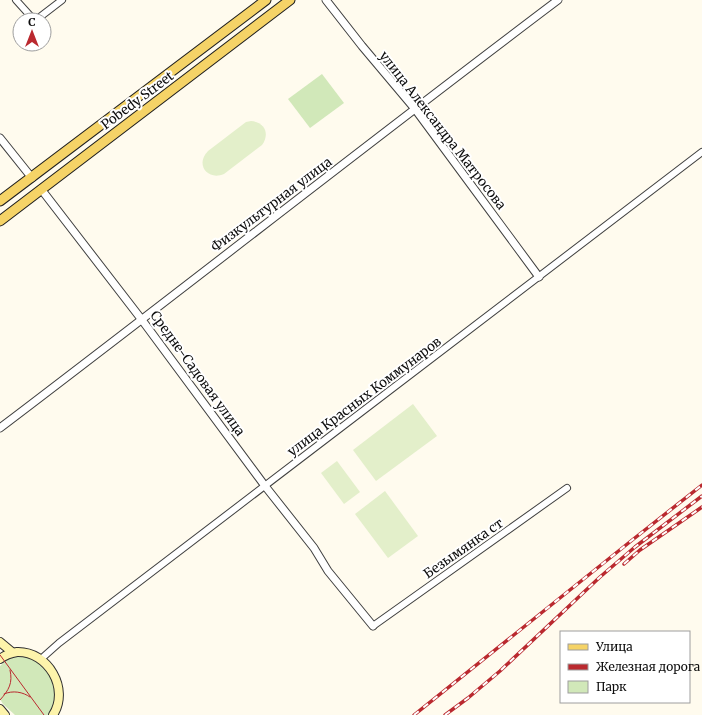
<svg xmlns="http://www.w3.org/2000/svg" width="702" height="715" viewBox="0 0 702 715" font-family="Merriweather,serif">
  <style>
    .green { fill: #d1e8b9 }
    .pitch { fill: #e3efca }
    .lines { fill: none; stroke-linecap: round; stroke-linejoin: round }
    .minor-casing { stroke: #404040; stroke-width: 8 }
    .tertiary-casing { stroke: #404040; stroke-width: 9 }
    .secondary-casing { stroke: #2f2f2f; stroke-width: 10 }
    .primary-casing { stroke: #1e1e1e; stroke-width: 11 }
    .minor { stroke: #fff; stroke-width: 6 }
    .tertiary { stroke: #fff; stroke-width: 7 }
    .secondary { stroke: #fdf4ab; stroke-width: 8 }
    .primary { stroke: #f5d367; stroke-width: 9 }
    .tram { stroke: #ba292f; stroke-width: 1 }
    .rail-casing { stroke: #ba292f; stroke-width: 3.5 }
    .rail { stroke: #fff; stroke-width: 2; stroke-dasharray: 6; stroke-linecap: butt }
    .labels { text-anchor: middle; stroke-width: 4; stroke-linejoin: round; paint-order: stroke }
    .street-label { font-size: 13px; fill: #0d0d0d; stroke: #fff }
  </style>
  <rect width="100%" height="100%" fill="#fffbee"/>
  <g class="green">
    <polygon points="322,74 344,103 310,128 288,99"/>
    <path d="M20 656C37 659 46 666 53 682 55 689 56 697 54 704 52 708 51 712 48 715H15L3 704 0 699V666L8 659Z"/>
  </g>
  <g class="pitch">
    <path d="M251 121C265 122 270 134 262 145L224 174C207 181 195 164 208 151L246 122Z"/>
    <polygon points="413,404 437,436 376,481 353,450"/>
    <polygon points="337,461 360,492 344,504 321,473"/>
    <polygon points="385,491 418,536 388,558 355,514"/>
  </g>
  <g class="lines">
    <defs>
      <g id="minor">
        <polyline points="16,0 34,20"/>
        <polyline points="36,20 62,0"/>
        <polyline points="373,626 567,488"/>
        <polyline points="41,659 59,643 702,152"/>
      </g>
      <g id="tertiary">
        <polyline points="326,0 362,46 415,109 539,277"/>
        <polyline points="0,138 32,178"/>
        <polyline points="41,189 142,320 265,486 314,548 328,571 373,626"/>
        <path d="M0 428C187 286 371 141 558 0"/>
      </g>
      <g id="secondary">
        <polyline points="0,642 12,652"/>
        <path d="M0 659C5 655 11 653 17 652 48 651 70 689 53 715"/>
        <polyline points="0,709 5,715"/>
      </g>
      <g id="primary">
        <polyline points="0,201 266,0"/>
        <polyline points="0,221 290,0"/>
      </g>
    </defs>
    <use href="#minor" class="minor-casing"/>
    <use href="#tertiary" class="tertiary-casing"/>
    <use href="#secondary" class="secondary-casing"/>
    <use href="#primary" class="primary-casing"/>
    <use href="#minor" class="minor"/>
    <use href="#tertiary" class="tertiary"/>
    <use href="#secondary" class="secondary"/>
    <use href="#primary" class="primary"/>
    <g class="tram">
      <polyline points="0,655 44,715"/>
      <path d="M4 694C13 690 23 692 30 697"/>
      <path d="M0 700C9 690 13 683 10 670"/>
    </g>
    <defs>
      <g id="rail">
        <polyline points="624,564 640,550 702,507"/>
        <polyline points="414,715 631,541 702,485"/>
        <polyline points="445,715 468,698 500,671 600,577 635,547 702,496"/>
      </g>
    </defs>
    <use href="#rail" class="rail-casing"/>
    <use href="#rail" class="rail"/>
  </g>
  <g class="labels">
    <g class="street-label">
      <text transform="translate(137 100) rotate(-37)" y="5">Pobedy Street</text>
      <text transform="translate(443 130) rotate(52)" y="5">улица Александра Матросова</text>
      <text transform="translate(271 204) rotate(-37)" y="5">Физкультурная улица</text>
      <text transform="translate(198 373) rotate(54)" y="5">Средне-Садовая улица</text>
      <text transform="translate(364 396) rotate(-37)" y="5">улица Красных Коммунаров</text>
      <text transform="translate(463 548) rotate(-35)" y="5">Безымянка ст</text>
    </g>
  </g>
  <rect x="560" y="631" width="130" height="72" fill="#ffffff" stroke="#9e9e9e"/>
  <rect x="568" y="644" width="20" height="6" fill="#f5d367" stroke="#9e9e9e"/>
  <text x="596" y="651" font-size="12" fill="#0d0d0d">Улица</text>
  <rect x="568" y="664" width="20" height="6" fill="#ba292f" stroke="#9e9e9e"/>
  <text x="596" y="671" font-size="12" fill="#0d0d0d">Железная дорога</text>
  <rect x="568" y="681" width="20" height="12" fill="#d1e8b9" stroke="#9e9e9e"/>
  <text x="596" y="691" font-size="12" fill="#0d0d0d">Парк</text>
  <g transform="translate(32 32)"><circle r="19" fill="#ffffff" stroke="#9e9e9e"/>
  <path d="M0-3L7 15L0 10L-7 15Z" fill="#ba292f"/>
  <text y="-6" font-size="11" font-weight="bold" text-anchor="middle" fill="#0d0d0d">С</text>
  </g>
</svg>
